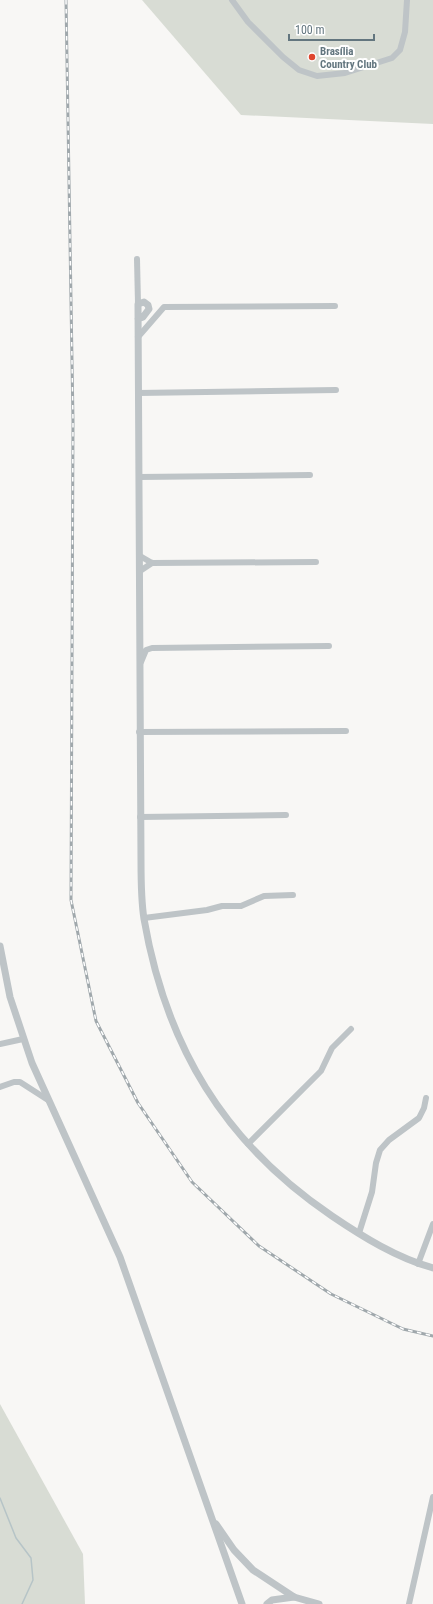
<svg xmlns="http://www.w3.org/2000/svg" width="433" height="1604" viewBox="0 0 433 1604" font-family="'Roboto Condensed',sans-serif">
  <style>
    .green { fill: #d8dcd4 }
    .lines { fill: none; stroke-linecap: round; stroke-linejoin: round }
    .stream { stroke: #b6c4c7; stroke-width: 1.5 }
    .minor { stroke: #bec4c7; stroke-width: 6 }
    .tertiary { stroke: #bec4c7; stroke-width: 7 }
    .rail-casing { stroke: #a0a8ac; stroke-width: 3 }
    .rail { stroke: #fff; stroke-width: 1.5; stroke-dasharray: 4.5; stroke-linecap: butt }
    .poi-dot { fill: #df452e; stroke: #fff; stroke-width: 1.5 }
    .labels { text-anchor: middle; stroke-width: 4; stroke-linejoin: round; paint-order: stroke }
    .poi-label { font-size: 11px; font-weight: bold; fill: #63767f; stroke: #fff; text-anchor: start }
  </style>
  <rect width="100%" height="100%" fill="#f8f7f5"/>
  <g class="green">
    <polygon points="142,0 433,0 433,124 241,115"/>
    <polygon points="0,1404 83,1554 85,1604 0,1604"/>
  </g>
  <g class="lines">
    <polyline class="stream" points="0,1498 16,1538 31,1558 33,1580 22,1604"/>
    <g class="minor">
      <polyline points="232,0 248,22 283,57 299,70 317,76 345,73 392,58 400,50 405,32 407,0"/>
      <polyline points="137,259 138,304"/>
      <polyline points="138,337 164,307 335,306"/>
      <polyline points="138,393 336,390"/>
      <polyline points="139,477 310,475"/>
      <polyline points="140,556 152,563 316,562"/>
      <polyline points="140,571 152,563"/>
      <polyline points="141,662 146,650 152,648 329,646"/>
      <polyline points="139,732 346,731"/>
      <polyline points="140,817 286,815"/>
      <polyline points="144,918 207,910 222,906 241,906 264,896 293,895"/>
      <polyline points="0,1044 23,1039"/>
      <polyline points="0,1087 14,1082 20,1082 48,1100"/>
      <polyline points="248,1144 321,1071 332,1048 351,1029"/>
      <polyline points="359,1233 372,1192 376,1163 380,1150 389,1140 419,1118 424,1108 426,1098"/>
      <polyline points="418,1264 433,1224"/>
      <polyline points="409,1604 433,1497"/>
    </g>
    <g class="tertiary">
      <path d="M138 319 143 317 149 309 148 305 144 302 138 304 141 861C141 880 141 900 144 919 166 1046 224 1143 332 1216 363 1237 397 1258 433 1268"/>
      <polyline points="0,946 10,997 32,1063 120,1257 242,1604"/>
      <polyline points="216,1524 234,1550 253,1570 294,1597 319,1604"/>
      <polyline points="267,1604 272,1600 294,1597"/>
    </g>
    <defs>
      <polyline id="rail" points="66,0 73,421 71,900 96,1021 138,1103 192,1182 259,1246 331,1294 403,1329 433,1336"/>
    </defs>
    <use href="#rail" class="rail-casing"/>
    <use href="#rail" class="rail"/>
  </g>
  <circle class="poi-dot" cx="312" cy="57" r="4"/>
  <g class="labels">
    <g class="poi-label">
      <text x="320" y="55">Brasília<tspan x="320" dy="13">Country Club</tspan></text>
    </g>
  </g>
  <path d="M289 34v6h85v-6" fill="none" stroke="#63767f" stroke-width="2"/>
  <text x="295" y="34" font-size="12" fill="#63767f" stroke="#ffffff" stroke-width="3" paint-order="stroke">100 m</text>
</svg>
